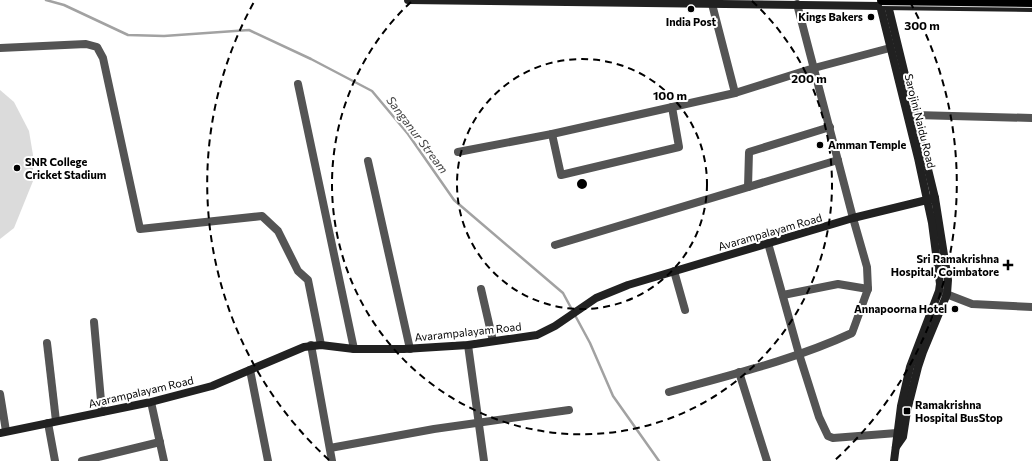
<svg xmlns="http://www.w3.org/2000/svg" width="1032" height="461" viewBox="0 0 1032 461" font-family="Commissioner,sans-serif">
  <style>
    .green { fill: #dbdbdb }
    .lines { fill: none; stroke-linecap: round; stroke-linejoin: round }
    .stream { stroke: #a2a2a2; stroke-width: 2.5 }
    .street { stroke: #545454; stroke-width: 8 }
    .secondary { stroke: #212121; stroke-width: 8 }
    .primary-bridge-casing { stroke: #dbdbdb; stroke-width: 12; stroke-linecap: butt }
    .primary-bridge { stroke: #000; stroke-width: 10 }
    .ring { fill: none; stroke: #000; stroke-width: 2; stroke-dasharray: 7 5 }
    .poi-dot { fill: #000; stroke: #fff; stroke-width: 1.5 }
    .labels { text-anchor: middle; stroke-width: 4; stroke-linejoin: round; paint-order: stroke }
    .poi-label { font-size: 11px; font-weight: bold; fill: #000; stroke: #fff; text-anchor: end }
    .street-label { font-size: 11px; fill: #000; stroke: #fff }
    .water-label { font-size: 12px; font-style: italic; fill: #434343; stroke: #fff }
    .centre { fill: #000; stroke: #fff; stroke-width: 2 }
    .ring-label { font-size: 12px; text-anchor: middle; font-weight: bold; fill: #000; stroke: #fff; stroke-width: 4; stroke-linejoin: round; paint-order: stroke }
  </style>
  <rect width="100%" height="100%" fill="#fff"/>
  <polygon class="green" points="0,90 14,102 29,131 33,155 33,181 14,228 0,239"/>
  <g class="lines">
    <polyline class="stream" points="46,0 64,5 128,35 164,36 249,30 311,59 372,91 408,134 454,200 563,293 590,343 613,396 659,461"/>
    <g class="street">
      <polyline points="712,4 735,93"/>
      <polyline points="0,48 86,44 97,47 103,58 140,229 262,216 278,231 298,271 308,280 321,345"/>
      <polyline points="298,84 354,349"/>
      <polyline points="915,115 1032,118"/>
      <polyline points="552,134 561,175 679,147 672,107"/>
      <polyline points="458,152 552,134 735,93 814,68 890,48"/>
      <polyline points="368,161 410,349"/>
      <polyline points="748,187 749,152 830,127"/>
      <polyline points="768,243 799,354 819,417 828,436 833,438 897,433"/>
      <polyline points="555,245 838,160"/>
      <polyline points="674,271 685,310"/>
      <polyline points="481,289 493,341"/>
      <polyline points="941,292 972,304 1032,307"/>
      <polyline points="783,295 838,284 868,289"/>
      <polyline points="94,322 102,412"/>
      <polyline points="47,343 56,421"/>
      <polyline points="311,345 332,461"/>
      <polyline points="468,345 484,461"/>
      <polyline points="250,370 268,461"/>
      <polyline points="739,372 767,461"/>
      <path d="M669 392C730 375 794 360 852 333L868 289 867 267 853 218 797 4"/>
      <polyline points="0,394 6,431"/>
      <polyline points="151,402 164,461"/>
      <polyline points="48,423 55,461"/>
      <polyline points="330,448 434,429 569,410"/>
      <polyline points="82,461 160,442"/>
    </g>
    <g class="secondary">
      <polyline points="408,0 1032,8"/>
      <polyline points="887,1 935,198 948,280 947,294 923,352 918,367 907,411 903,437 896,447"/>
      <polyline points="880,5 918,158 932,223 940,284 939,291 910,367 901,406 894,461"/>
      <polyline points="0,433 151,402 212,386 304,347 321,345 354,349 404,349 468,345 537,335 555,326 596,298 628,285 853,218 935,198"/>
    </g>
    <defs>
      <polyline id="primary-bridge" points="882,0 1032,2"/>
    </defs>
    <use href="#primary-bridge" class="primary-bridge-casing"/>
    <use href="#primary-bridge" class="primary-bridge"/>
  </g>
  <g class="ring">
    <circle cx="582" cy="184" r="125"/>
    <path d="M752 1A250 250 0 1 1 412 1"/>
    <path d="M329 460A375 375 0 0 1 254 2M910 2A375 375 0 0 1 835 460"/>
  </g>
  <g class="poi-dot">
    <circle cx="691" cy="9" r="4"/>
    <circle cx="871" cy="17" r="4"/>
    <circle cx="820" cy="145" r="4"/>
    <circle cx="17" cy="168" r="4"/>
    <path d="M1006 259h4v4h4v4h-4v4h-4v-4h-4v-4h4z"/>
    <circle cx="955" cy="309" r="4"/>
    <rect x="903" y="407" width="8" height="8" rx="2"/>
  </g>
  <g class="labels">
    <g class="poi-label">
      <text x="863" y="21">Kings Bakers</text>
      <text x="691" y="26" text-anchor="middle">India Post</text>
      <text x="828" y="149" text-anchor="start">Amman Temple</text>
      <text x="25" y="166" text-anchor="start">SNR College<tspan x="25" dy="13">Cricket Stadium</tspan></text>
      <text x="999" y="263">Sri Ramakrishna<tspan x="999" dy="13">Hospital, Coimbatore</tspan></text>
      <text x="947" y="313">Annapoorna Hotel</text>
      <text x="915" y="409" text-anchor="start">Ramakrishna<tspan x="915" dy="13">Hospital BusStop</tspan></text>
    </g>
    <g class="street-label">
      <text transform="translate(920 121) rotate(76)" y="4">Sarojini Naidu Road</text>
      <text transform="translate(770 232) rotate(-16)" y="4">Avarampalayam Road</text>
      <text transform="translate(468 332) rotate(-6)" y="4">Avarampalayam Road</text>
      <text transform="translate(141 392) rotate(-13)" y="4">Avarampalayam Road</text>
    </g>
    <g class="water-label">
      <text transform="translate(417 135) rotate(53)" y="4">Sanganur Stream</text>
    </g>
  </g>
  <circle cx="582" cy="184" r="6" class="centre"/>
  <g class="ring-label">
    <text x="922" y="30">300 m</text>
    <text x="809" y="83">200 m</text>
    <text x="670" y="100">100 m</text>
  </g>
</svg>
